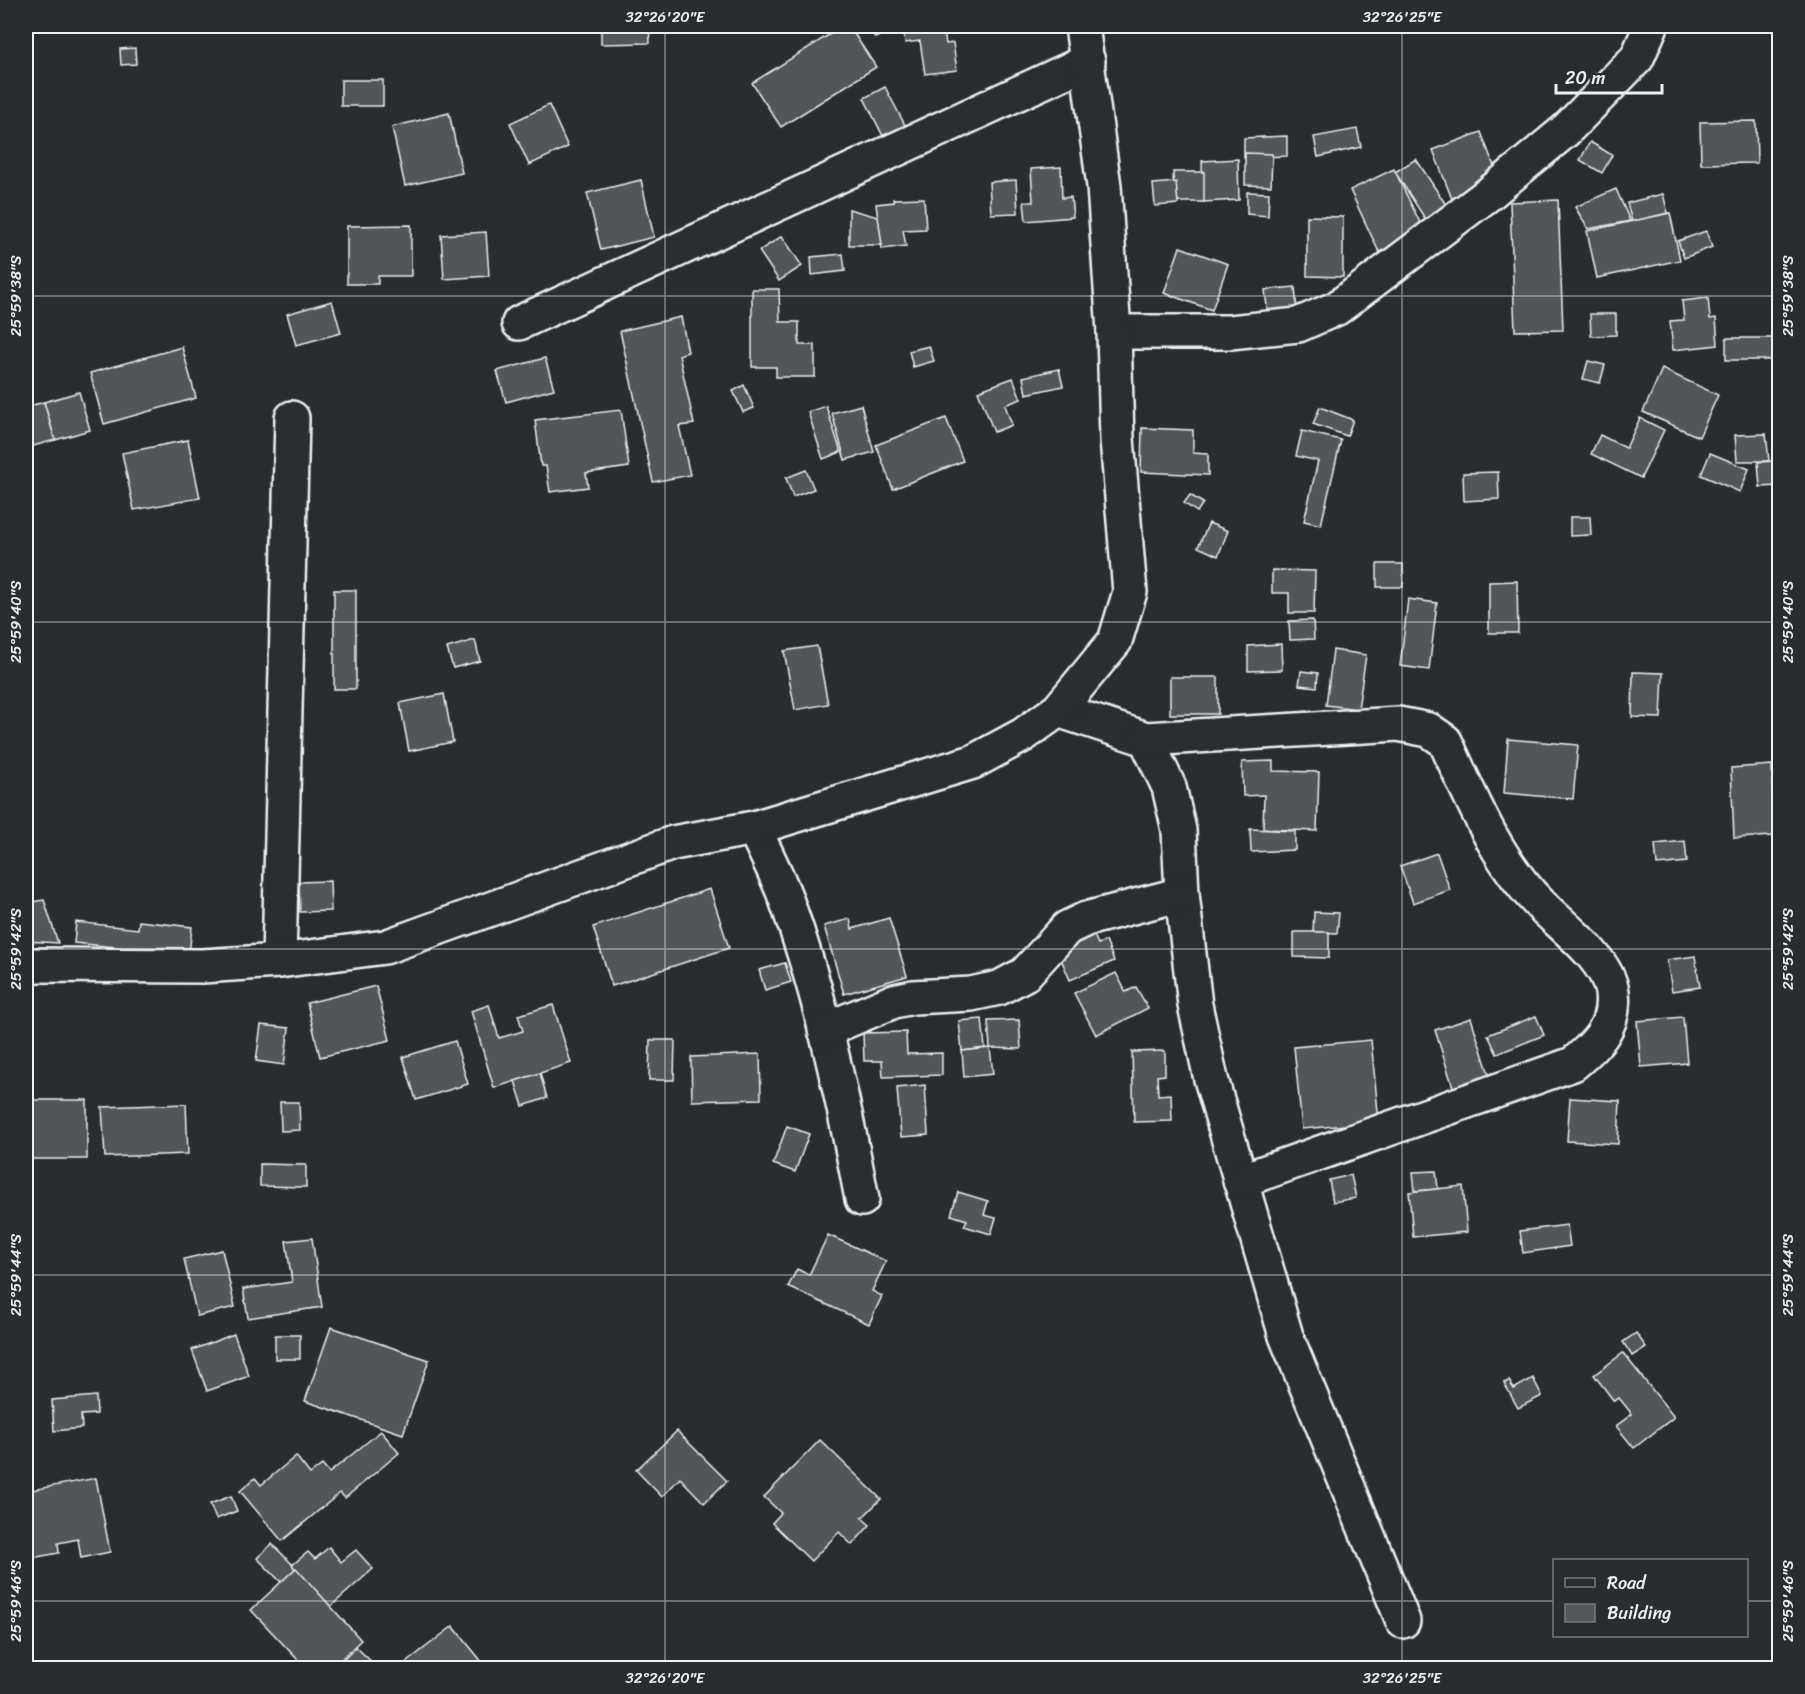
<svg xmlns="http://www.w3.org/2000/svg" width="1805" height="1694" viewBox="0 0 1805 1694" font-family="Sriracha,sans-serif">
  <style>
    .building { fill: #535759; stroke: #e8f1f8; stroke-width: 1.5 }
    .lines { fill: none; stroke-linecap: round; stroke-linejoin: round }
    .street-casing { stroke: #e8f1f8; stroke-width: 38 }
    .street { stroke: #2a2d2e; stroke-width: 33 }
    .ticks { fill: none; stroke: #e8f1f8; stroke-width: 1.5; stroke-opacity: 0.45 }
    .neatline { fill: none; stroke: #e8f1f8; stroke-width: 2 }
    .ticks-label { font-size: 15px; text-anchor: middle; fill: #e8f1f8 }
  </style>
  <rect width="100%" height="100%" fill="#2a2d2e"/>
  <filter id="ink" filterUnits="userSpaceOnUse"><feTurbulence type="fractalNoise" baseFrequency=".0167" numOctaves="2"/><feDisplacementMap in="SourceGraphic" scale="12" xChannelSelector="R" yChannelSelector="G"/><feConvolveMatrix kernelMatrix="1 2 1 2 8 2 1 2 1" color-interpolation-filters="sRGB"/></filter>
  <g filter="url(#ink)">
    <g class="building">
      <polygon points="601,26 649,26 650,43 601,44"/>
      <polygon points="843,26 849,26 876,67 781,127 752,83"/>
      <polygon points="869,26 895,26 895,28 875,38"/>
      <polygon points="903,26 943,26 946,44 953,43 957,70 925,74 920,41 905,43"/>
      <polygon points="135,48 136,64 121,65 120,49"/>
      <rect x="341" y="80" width="42" height="26"/>
      <polygon points="885,87 906,127 884,138 864,98"/>
      <polygon points="549,105 568,147 529,165 510,123"/>
      <polygon points="449,113 462,173 405,186 392,127"/>
      <polygon points="1756,121 1757,163 1701,164 1700,122"/>
      <polygon points="1357,129 1361,147 1318,157 1314,137"/>
      <polygon points="1481,132 1500,182 1452,199 1433,150"/>
      <polygon points="1287,136 1287,156 1244,158 1244,138"/>
      <polygon points="1590,142 1612,155 1602,173 1580,160"/>
      <polygon points="1245,153 1272,154 1271,186 1245,185"/>
      <polygon points="1238,159 1239,200 1203,202 1202,161"/>
      <polygon points="1416,159 1454,217 1433,231 1395,172"/>
      <polygon points="1061,167 1062,198 1071,197 1073,217 1026,221 1024,202 1033,202 1031,169"/>
      <polygon points="1394,169 1424,231 1379,252 1350,190"/>
      <polygon points="1173,172 1204,172 1204,202 1174,202"/>
      <polygon points="641,180 654,237 601,250 587,193"/>
      <polygon points="1016,180 1018,213 991,214 989,182"/>
      <polygon points="1176,182 1178,204 1155,206 1153,184"/>
      <polygon points="1616,189 1630,221 1588,229 1575,207"/>
      <polygon points="1247,192 1269,193 1268,216 1247,214"/>
      <polygon points="1663,194 1668,213 1632,222 1627,203"/>
      <polygon points="924,198 926,229 903,230 906,246 882,249 876,204 894,202 893,199"/>
      <polygon points="1558,200 1563,330 1515,331 1510,202"/>
      <polygon points="849,209 878,217 882,245 849,245"/>
      <polygon points="1670,213 1680,260 1597,278 1587,231"/>
      <polygon points="1307,216 1343,217 1343,277 1307,276"/>
      <polygon points="411,225 411,276 378,276 378,284 347,284 347,226"/>
      <polygon points="1706,231 1712,247 1684,258 1678,241"/>
      <polygon points="486,232 489,276 444,279 441,235"/>
      <polygon points="782,236 802,266 779,281 759,251"/>
      <polygon points="1180,247 1228,264 1212,310 1164,293"/>
      <polygon points="843,254 845,271 812,275 811,257"/>
      <polygon points="1295,287 1298,322 1269,325 1265,290"/>
      <polygon points="752,289 779,289 780,322 799,322 799,345 815,345 815,377 776,377 776,367 752,367"/>
      <polygon points="1708,298 1710,319 1716,318 1718,345 1673,350 1670,321 1684,320 1682,301"/>
      <polygon points="332,301 341,333 296,345 287,314"/>
      <polygon points="1590,314 1616,314 1616,335 1591,336"/>
      <polygon points="681,317 688,352 679,355 694,424 679,426 690,475 653,482 620,331"/>
      <rect x="1726" y="338" width="54" height="22"/>
      <polygon points="929,346 934,361 913,367 909,351"/>
      <polygon points="182,347 196,398 104,424 90,373"/>
      <polygon points="545,358 554,389 506,402 497,371"/>
      <polygon points="1588,361 1605,365 1600,383 1583,379"/>
      <polygon points="1059,369 1063,386 1026,394 1023,377"/>
      <polygon points="1662,369 1718,395 1699,437 1643,412"/>
      <polygon points="1013,378 1021,399 1005,405 1012,425 994,432 978,391"/>
      <polygon points="744,385 754,408 743,412 733,391"/>
      <polygon points="79,392 90,430 55,440 44,402"/>
      <polygon points="44,402 55,440 26,448 26,407"/>
      <polygon points="861,405 874,452 845,460 832,413"/>
      <polygon points="826,406 841,452 823,459 808,412"/>
      <polygon points="1320,407 1353,420 1347,436 1313,424"/>
      <polygon points="621,410 629,467 586,473 588,487 550,492 546,466 541,466 535,420"/>
      <polygon points="946,418 963,461 893,489 876,445"/>
      <polygon points="1640,418 1664,430 1641,478 1591,454 1600,435 1626,448"/>
      <polygon points="1142,428 1193,430 1193,453 1208,454 1208,475 1141,472"/>
      <polygon points="1302,431 1341,440 1321,525 1304,521 1318,461 1296,456"/>
      <polygon points="1766,434 1769,461 1737,461 1735,435"/>
      <polygon points="188,440 200,498 134,510 122,453"/>
      <polygon points="1710,453 1749,469 1740,492 1701,475"/>
      <polygon points="1777,461 1779,486 1760,487 1758,462"/>
      <polygon points="806,470 814,489 793,497 786,478"/>
      <polygon points="1498,472 1499,499 1464,501 1463,473"/>
      <polygon points="1190,495 1203,503 1197,512 1184,503"/>
      <polygon points="1570,517 1590,517 1591,535 1570,536"/>
      <polygon points="1209,523 1228,531 1218,556 1198,547"/>
      <rect x="1377" y="564" width="26" height="23"/>
      <polygon points="1272,570 1315,571 1314,613 1289,613 1289,593 1272,593"/>
      <polygon points="1517,581 1518,633 1489,633 1489,582"/>
      <rect x="334" y="590" width="22" height="99"/>
      <polygon points="1408,599 1437,603 1429,670 1400,666"/>
      <polygon points="1313,620 1314,639 1290,640 1289,621"/>
      <polygon points="475,640 480,661 453,668 447,648"/>
      <polygon points="1281,644 1282,670 1248,671 1248,646"/>
      <polygon points="817,646 828,704 795,710 784,651"/>
      <polygon points="1333,650 1366,655 1358,709 1326,705"/>
      <polygon points="1301,671 1318,673 1317,687 1299,685"/>
      <polygon points="1633,672 1663,673 1661,718 1632,717"/>
      <rect x="1170" y="677" width="48" height="37"/>
      <polygon points="444,694 453,742 409,751 400,703"/>
      <polygon points="1508,739 1578,745 1573,799 1504,793"/>
      <polygon points="1273,761 1273,771 1319,772 1317,831 1263,829 1264,795 1243,796 1242,762"/>
      <polygon points="1772,765 1775,836 1734,838 1731,768"/>
      <polygon points="26,792 31,829 26,830"/>
      <polygon points="1250,829 1295,831 1295,850 1251,852"/>
      <polygon points="1685,841 1687,862 1657,865 1655,844"/>
      <polygon points="1437,853 1450,890 1413,903 1400,866"/>
      <polygon points="330,881 331,911 300,912 299,882"/>
      <polygon points="710,889 729,948 612,986 593,927"/>
      <polygon points="44,900 58,943 26,941 26,903"/>
      <polygon points="1314,912 1339,913 1337,933 1313,932"/>
      <polygon points="889,918 907,976 844,994 824,926 850,919 852,929"/>
      <polygon points="139,921 192,927 189,954 74,943 76,922 138,929"/>
      <polygon points="1294,932 1329,932 1329,958 1294,957"/>
      <polygon points="1093,933 1098,944 1106,941 1114,961 1070,980 1056,947"/>
      <polygon points="1695,956 1700,987 1672,991 1667,960"/>
      <polygon points="785,963 791,982 765,990 759,970"/>
      <polygon points="1116,973 1126,992 1136,987 1148,1008 1096,1035 1074,993"/>
      <polygon points="376,986 390,1040 320,1057 307,1003"/>
      <polygon points="489,1005 499,1038 523,1031 518,1015 553,1005 571,1063 494,1088 471,1011"/>
      <polygon points="1536,1016 1544,1035 1497,1054 1488,1035"/>
      <polygon points="1683,1017 1687,1063 1641,1067 1637,1021"/>
      <polygon points="1471,1018 1494,1090 1458,1103 1435,1030"/>
      <polygon points="982,1019 985,1048 962,1051 959,1021"/>
      <polygon points="1019,1020 1021,1049 990,1048 988,1021"/>
      <polygon points="261,1025 289,1028 284,1065 256,1061"/>
      <polygon points="906,1032 907,1054 942,1053 942,1075 883,1077 882,1061 864,1061 863,1033"/>
      <polygon points="650,1040 675,1040 674,1080 649,1080"/>
      <polygon points="1371,1040 1379,1122 1302,1129 1294,1047"/>
      <polygon points="455,1041 468,1084 416,1100 403,1057"/>
      <polygon points="990,1048 993,1074 964,1077 962,1051"/>
      <polygon points="1165,1051 1165,1075 1157,1076 1158,1095 1171,1094 1172,1121 1134,1122 1132,1052"/>
      <polygon points="760,1054 761,1099 692,1101 691,1057"/>
      <polygon points="540,1073 547,1098 523,1106 515,1081"/>
      <polygon points="925,1085 928,1135 901,1137 897,1088"/>
      <polygon points="1570,1098 1620,1101 1618,1144 1567,1141"/>
      <rect x="26" y="1100" width="61" height="59"/>
      <polygon points="280,1102 299,1102 300,1130 281,1131"/>
      <polygon points="186,1104 188,1154 105,1157 102,1107"/>
      <polygon points="787,1126 809,1134 795,1172 773,1164"/>
      <polygon points="260,1164 306,1165 306,1187 260,1186"/>
      <polygon points="1436,1171 1438,1189 1415,1191 1413,1172"/>
      <polygon points="1351,1175 1356,1198 1333,1202 1329,1180"/>
      <polygon points="1463,1186 1467,1232 1413,1237 1409,1192"/>
      <polygon points="958,1192 988,1201 984,1215 996,1218 991,1234 964,1226 967,1220 951,1215"/>
      <polygon points="1567,1225 1570,1246 1523,1253 1520,1231"/>
      <polygon points="828,1235 886,1261 872,1291 882,1296 869,1324 788,1287 797,1269 809,1275"/>
      <polygon points="312,1238 322,1307 248,1318 243,1289 292,1282 286,1241"/>
      <polygon points="222,1250 235,1307 197,1316 184,1259"/>
      <polygon points="331,1327 429,1360 403,1434 305,1401"/>
      <polygon points="1636,1333 1646,1347 1632,1356 1623,1342"/>
      <polygon points="234,1334 249,1376 207,1391 192,1350"/>
      <rect x="275" y="1335" width="25" height="24"/>
      <polygon points="1623,1353 1674,1417 1634,1448 1616,1426 1632,1414 1619,1398 1614,1401 1594,1375"/>
      <polygon points="1533,1378 1542,1396 1518,1408 1504,1383 1509,1381 1514,1389"/>
      <polygon points="96,1396 97,1414 81,1415 82,1428 54,1431 52,1400"/>
      <polygon points="381,1431 399,1453 345,1498 340,1493 282,1541 240,1491 255,1478 261,1485 296,1456 310,1474 322,1465 329,1473"/>
      <polygon points="677,1431 727,1481 704,1503 680,1478 662,1497 636,1470"/>
      <polygon points="820,1440 881,1499 862,1518 870,1525 852,1545 839,1532 811,1561 772,1523 781,1513 764,1497"/>
      <polygon points="96,1478 110,1552 81,1558 78,1539 58,1543 59,1553 26,1559 26,1491"/>
      <polygon points="231,1496 237,1511 216,1519 210,1504"/>
      <polygon points="272,1544 296,1568 281,1582 257,1558"/>
      <polygon points="329,1547 341,1562 356,1550 373,1569 329,1608 292,1565 308,1552 315,1559"/>
      <polygon points="296,1568 361,1640 332,1668 291,1668 299,1661 251,1610"/>
      <polygon points="453,1626 487,1668 399,1668"/>
      <polygon points="356,1647 378,1668 335,1668"/>
    </g>
    <g class="lines">
      <defs>
        <g id="street">
          <polyline points="519,323 1088,61"/>
          <polyline points="1114,332 1230,332 1298,325 1337,308 1490,193 1566,130 1637,58 1651,26"/>
          <polyline points="1058,710 1146,739 1169,787 1179,830 1182,894 1195,1005 1211,1079 1286,1336 1403,1621"/>
          <path d="M1146 739 1398 724 1429 730 1445 741C1471 797 1496 860 1541 905 1564 928 1607 959 1612 992 1616 1026 1597 1044 1573 1064L1240 1181"/>
          <path d="M754 828C765 852 777 875 786 899 821 996 843 1098 862 1199"/>
          <polyline points="279,961 292,418"/>
          <polyline points="26,965 202,966 279,961 385,947 673,843 754,828 973,762 1023,735 1058,710 1115,641 1130,592 1117,439 1114,332 1104,186 1082,26"/>
          <polyline points="825,1030 894,1001 913,997 971,994 999,988 1025,974 1067,928 1086,919 1182,894"/>
        </g>
      </defs>
      <use href="#street" class="street-casing"/>
      <use href="#street" class="street"/>
    </g>
  </g>
  <path class="ticks" d="M665 26V1668M1402 26V1668M26 296H1780M26 622H1780M26 949H1780M26 1275H1780M26 1601H1554M1746 1601H1780"/>
  <rect width="1805" height="1694" fill="none" stroke="#2a2d2e" stroke-width="66"/>
  <rect x="1553" y="1559" width="195" height="78" fill="#2a2d2e" stroke="#767b7f" stroke-width="1.5"/>
  <rect x="1565" y="1578" width="30" height="9" fill="#2a2d2e" stroke="#767b7f" stroke-width="1.5"/>
  <text x="1607" y="1589" font-size="18" fill="#e8f1f8">Road</text>
  <rect x="1565" y="1604" width="30" height="18" fill="#535759" stroke="#767b7f" stroke-width="1.5"/>
  <text x="1607" y="1619" font-size="18" fill="#e8f1f8">Building</text>
  <path d="M1556 84v9h106v-9" fill="none" stroke="#e8f1f8" stroke-width="3"/>
  <text x="1565" y="84" font-size="18" fill="#e8f1f8" stroke="#2a2d2e" stroke-width="4.5" paint-order="stroke">20 m</text>
  <rect x="33" y="33" width="1739" height="1628" class="neatline"/>
  <g class="ticks-label">
    <text x="665" y="22">32°26'20"E</text>
    <text x="1402" y="22">32°26'25"E</text>
    <text transform="translate(16 296) rotate(-90)" y="5">25°59'38"S</text>
    <text transform="translate(1788 296) rotate(-90)" y="5">25°59'38"S</text>
    <text transform="translate(16 622) rotate(-90)" y="5">25°59'40"S</text>
    <text transform="translate(1788 622) rotate(-90)" y="5">25°59'40"S</text>
    <text transform="translate(16 949) rotate(-90)" y="5">25°59'42"S</text>
    <text transform="translate(1788 949) rotate(-90)" y="5">25°59'42"S</text>
    <text transform="translate(16 1275) rotate(-90)" y="5">25°59'44"S</text>
    <text transform="translate(1788 1275) rotate(-90)" y="5">25°59'44"S</text>
    <text transform="translate(16 1601) rotate(-90)" y="5">25°59'46"S</text>
    <text transform="translate(1788 1601) rotate(-90)" y="5">25°59'46"S</text>
    <text x="665" y="1683">32°26'20"E</text>
    <text x="1402" y="1683">32°26'25"E</text>
  </g>
</svg>
